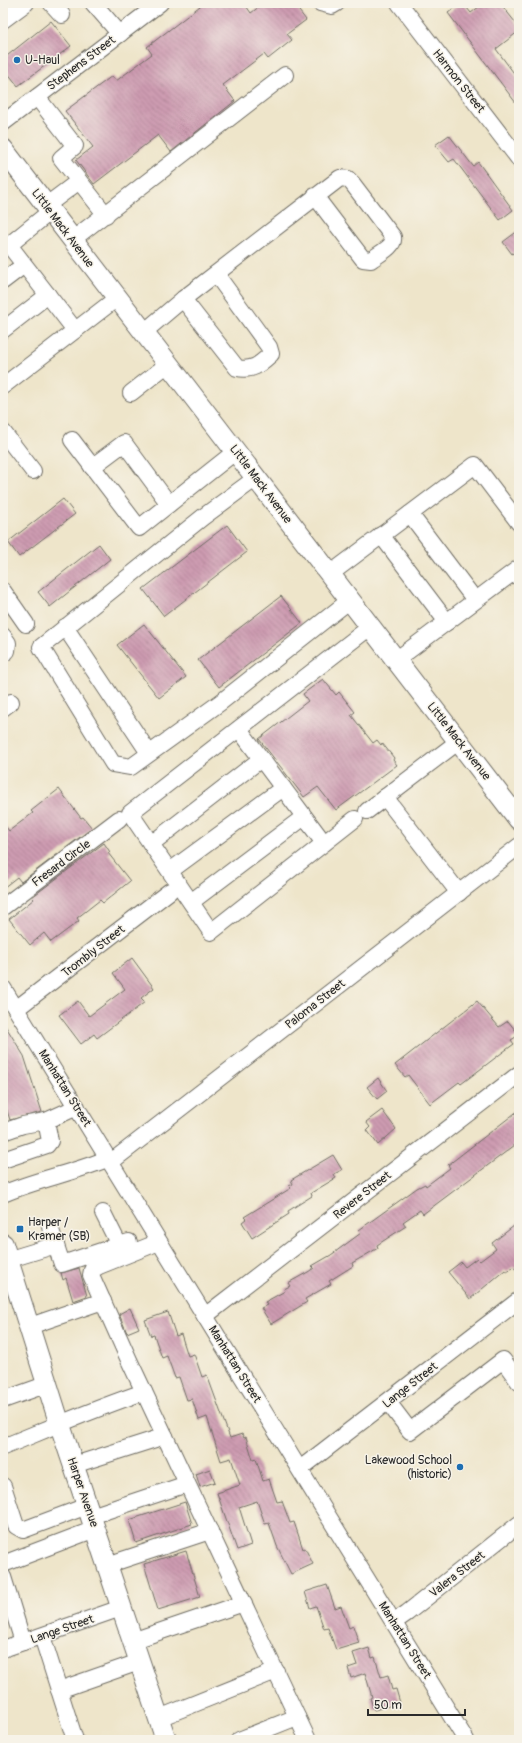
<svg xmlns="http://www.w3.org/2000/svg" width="522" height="1743" viewBox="0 0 522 1743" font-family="Pangolin,sans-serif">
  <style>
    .building { fill: url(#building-back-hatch) }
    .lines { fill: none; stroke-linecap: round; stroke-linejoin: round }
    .minor-casing { stroke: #6f6c63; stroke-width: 18 }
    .major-casing { stroke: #6f6c63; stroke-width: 22 }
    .minor { stroke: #fff; stroke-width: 16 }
    .major { stroke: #fff; stroke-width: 20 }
    .poi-dot { fill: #1f6fb2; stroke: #f7f3e8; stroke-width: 1.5 }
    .labels { text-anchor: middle; stroke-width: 3; stroke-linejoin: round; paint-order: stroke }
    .poi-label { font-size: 12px; fill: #2b2b2b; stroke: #f7f3e8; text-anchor: start }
    .street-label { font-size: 12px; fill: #2b2b2b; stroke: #f7f3e8 }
  </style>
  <defs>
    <pattern id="building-back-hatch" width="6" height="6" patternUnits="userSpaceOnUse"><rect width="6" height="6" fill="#cd9bb1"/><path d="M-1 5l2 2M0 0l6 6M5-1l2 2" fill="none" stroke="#a77f90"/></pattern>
  </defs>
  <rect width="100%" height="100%" fill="#f7f3e8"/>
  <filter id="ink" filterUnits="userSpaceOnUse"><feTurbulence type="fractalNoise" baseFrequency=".025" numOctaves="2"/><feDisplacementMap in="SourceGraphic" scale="8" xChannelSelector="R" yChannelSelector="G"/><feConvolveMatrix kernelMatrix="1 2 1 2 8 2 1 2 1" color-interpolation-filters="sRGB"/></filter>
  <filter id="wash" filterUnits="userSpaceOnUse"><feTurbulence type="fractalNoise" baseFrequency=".012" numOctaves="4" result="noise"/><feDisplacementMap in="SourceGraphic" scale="16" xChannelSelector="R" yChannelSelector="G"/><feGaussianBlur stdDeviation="0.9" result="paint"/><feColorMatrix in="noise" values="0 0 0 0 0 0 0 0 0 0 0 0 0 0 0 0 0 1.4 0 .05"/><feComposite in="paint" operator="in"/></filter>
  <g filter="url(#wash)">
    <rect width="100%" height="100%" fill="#eee5ca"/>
    <g id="blocks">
      <g class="building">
        <polygon points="204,3 244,3 251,13 264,3 293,3 306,20 287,34 292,40 268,59 264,54 223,85 235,101 171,152 158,135 94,184 76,160 93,147 65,111 112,76 116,81 152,54 147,47"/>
        <polygon points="461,3 463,3 471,13 484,3 500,3 519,27 519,31 496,49 519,80 519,107 448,13"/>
        <polygon points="51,21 71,46 18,86 3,67 3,59"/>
        <polygon points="449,135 473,166 478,162 513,210 500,220 454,159 449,162 435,145"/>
        <polygon points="519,230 519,249 512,254 503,242"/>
        <polygon points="63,499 75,514 19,557 8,542"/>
        <polygon points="227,525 247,552 164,616 143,589"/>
        <polygon points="99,544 110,559 50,607 38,592"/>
        <polygon points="281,596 302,623 219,687 198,660"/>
        <polygon points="144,624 186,677 159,698 117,645"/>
        <polygon points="323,679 336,695 339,692 355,712 351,715 373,743 377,740 381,745 382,743 394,758 393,760 397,765 336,810 318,787 304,797 259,739 308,701 303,694"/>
        <polygon points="59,789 81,818 83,817 92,828 21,882 17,877 3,888 3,823 9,831 33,813 31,811"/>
        <polygon points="104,843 110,852 108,853 130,881 103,903 100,900 77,918 79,921 51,942 44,933 30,945 9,919 34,899 32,897"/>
        <polygon points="132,958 154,988 141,998 145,1002 97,1038 94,1034 81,1044 59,1015 78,1001 89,1016 125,989 113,973"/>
        <polygon points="477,1001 499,1027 508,1021 519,1035 511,1040 514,1044 503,1052 461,1084 459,1082 430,1104 408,1075 405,1077 395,1065"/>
        <polygon points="3,1022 24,1056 42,1112 10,1120 3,1098"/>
        <polygon points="378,1078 387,1091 377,1099 367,1087"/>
        <polygon points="382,1110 396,1129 378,1145 367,1130 370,1127 366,1122"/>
        <polygon points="519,1110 519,1142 423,1214 420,1210 403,1222 406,1226 377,1245 378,1248 352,1263 353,1266 329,1281 331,1284 305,1299 307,1302 271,1324 261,1308 267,1305 265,1302 285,1291 284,1289 290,1286 288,1283 308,1272 314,1268 312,1266 331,1255 361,1233 359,1230 417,1188 425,1184 426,1186 450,1168 448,1165"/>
        <polygon points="333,1155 342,1170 334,1174 336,1178 311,1193 312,1196 288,1211 289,1214 252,1238 242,1222 246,1219 244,1217 291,1188 289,1186 293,1184 291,1180"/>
        <polygon points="519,1222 519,1272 513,1267 506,1272 505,1270 470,1299 448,1272 461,1262 465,1267 477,1258 480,1261 496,1249 492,1243"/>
        <polygon points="79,1268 87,1296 73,1301 66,1278 63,1280 61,1273"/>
        <polygon points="130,1308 139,1328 127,1333 119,1314"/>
        <polygon points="168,1312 176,1336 181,1334 188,1356 194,1354 202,1377 207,1375 230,1438 242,1434 244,1438 246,1437 253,1460 256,1459 263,1481 269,1479 277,1502 282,1501 290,1523 294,1522 303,1549 305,1548 313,1564 291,1574 277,1546 269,1523 265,1524 257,1501 239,1507 251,1545 237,1550 217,1493 240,1485 231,1458 221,1461 207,1417 199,1420 192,1399 187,1400 179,1377 175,1378 167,1356 162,1358 154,1335 151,1336 145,1320"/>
        <polygon points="210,1469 215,1482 200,1487 196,1474"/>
        <polygon points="185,1502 192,1524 136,1543 129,1520"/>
        <polygon points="186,1551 200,1597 158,1610 144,1564"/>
        <polygon points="327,1585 335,1608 341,1606 349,1628 353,1626 359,1643 336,1650 328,1628 324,1629 316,1606 310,1608 305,1592"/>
        <polygon points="369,1648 372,1658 375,1657 381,1677 388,1675 392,1690 396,1689 400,1703 374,1710 370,1698 372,1697 365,1673 351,1678 348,1668 357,1665 353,1653"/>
      </g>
    </g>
  </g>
  <g filter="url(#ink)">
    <use href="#blocks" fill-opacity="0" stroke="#6f6c63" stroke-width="1"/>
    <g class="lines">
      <defs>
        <g id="minor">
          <polyline points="51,3 62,15"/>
          <polyline points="93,3 120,34"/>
          <polyline points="320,3 332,6 337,3"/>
          <polyline points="399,3 519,159"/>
          <polyline points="3,20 26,3"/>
          <polyline points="37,97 75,146 61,158 106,215"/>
          <polyline points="3,123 160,3"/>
          <polyline points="47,205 79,181"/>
          <polyline points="72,240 285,75"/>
          <polyline points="3,243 9,245 75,330"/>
          <polyline points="9,245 51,211"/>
          <polyline points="3,281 24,265"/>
          <path d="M183 299 237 368C253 371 259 365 271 354L269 347 216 274"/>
          <polyline points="3,330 48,295"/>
          <path d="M144 332 183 299 340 178 348 179 352 183 393 237C395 247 378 254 371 260L363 259 315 196"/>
          <polyline points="3,386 117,298"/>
          <polyline points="131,393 168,364"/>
          <polyline points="3,432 33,471"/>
          <polyline points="72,440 139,528 236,451"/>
          <polyline points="92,467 124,443 169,504"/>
          <polyline points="256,478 203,517 41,647 113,764 131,767 221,702 350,600"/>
          <polyline points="410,514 475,600"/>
          <polyline points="381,535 447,622"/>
          <polyline points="330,574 475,465 519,523"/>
          <polyline points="3,591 26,624"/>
          <polyline points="65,627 149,753"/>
          <polyline points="3,636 8,643 7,651 3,654"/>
          <polyline points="396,660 519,568"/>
          <polyline points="3,708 11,702"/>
          <polyline points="239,729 324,843"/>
          <polyline points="385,797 459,893"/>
          <polyline points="367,811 459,741"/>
          <polyline points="355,819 211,932 130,813 370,627"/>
          <polyline points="151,844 261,759"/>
          <polyline points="170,871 283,788"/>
          <polyline points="191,902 304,817"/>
          <polyline points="3,907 119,819"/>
          <polyline points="3,988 466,1740"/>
          <polyline points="16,1009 170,891"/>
          <polyline points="46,1121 77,1107"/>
          <polyline points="3,1132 23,1125 46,1121 50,1141 47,1145 3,1160"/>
          <polyline points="111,1162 519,846"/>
          <path d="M3 1194C37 1179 75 1173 109 1158"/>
          <polyline points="103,1213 119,1245 129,1242"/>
          <polyline points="50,1227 62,1264 119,1245"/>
          <polyline points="159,1242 99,1266 92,1270 91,1275 129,1360 308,1740"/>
          <polyline points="7,1260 56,1245"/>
          <polyline points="205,1316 519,1074"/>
          <polyline points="30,1326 103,1301"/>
          <polyline points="3,1400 48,1384"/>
          <polyline points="388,1402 410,1431 503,1360 519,1382"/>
          <path d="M3 1447C50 1428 96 1408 144 1392"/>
          <polyline points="74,1465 165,1436"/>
          <polyline points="300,1469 519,1300"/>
          <polyline points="3,1486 16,1526 23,1530 87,1506"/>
          <polyline points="91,1516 187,1484"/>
          <polyline points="3,1564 95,1529"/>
          <polyline points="107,1565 210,1531"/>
          <polyline points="3,1577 23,1642"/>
          <polyline points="394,1622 407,1613 519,1524"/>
          <polyline points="42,1636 75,1740"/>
          <polyline points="132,1641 244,1603"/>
          <polyline points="3,1649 121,1608"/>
          <polyline points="59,1690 139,1662"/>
          <polyline points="159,1718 276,1671"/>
          <polyline points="239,1740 297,1717"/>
        </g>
        <g id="major">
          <polyline points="3,149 519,820"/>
          <polyline points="3,1244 60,1425 166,1740"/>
        </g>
      </defs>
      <use href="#minor" class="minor-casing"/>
      <use href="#major" class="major-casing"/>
      <use href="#minor" class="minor"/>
      <use href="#major" class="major"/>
    </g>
  </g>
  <g class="poi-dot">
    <circle cx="17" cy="60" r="4"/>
    <rect x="16" y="1225" width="8" height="8" rx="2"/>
    <circle cx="460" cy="1467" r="4"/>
  </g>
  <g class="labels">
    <g class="poi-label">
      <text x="25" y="64">U-Haul</text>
      <text x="28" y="1226">Harper /<tspan x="28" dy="14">Kramer (SB)</tspan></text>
      <text x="452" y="1464" text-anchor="end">Lakewood School<tspan x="452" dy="14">(historic)</tspan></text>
    </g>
    <g class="street-label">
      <text transform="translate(81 63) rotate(-37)" y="4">Stephens Street</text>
      <text transform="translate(459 81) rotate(52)" y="4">Harmon Street</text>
      <text transform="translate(63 228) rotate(53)" y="4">Little Mack Avenue</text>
      <text transform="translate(261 484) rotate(53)" y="4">Little Mack Avenue</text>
      <text transform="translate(459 741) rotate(52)" y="4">Little Mack Avenue</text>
      <text transform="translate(61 863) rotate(-37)" y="4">Fresard Circle</text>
      <text transform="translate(93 951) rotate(-38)" y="4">Trombly Street</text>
      <text transform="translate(315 1004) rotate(-38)" y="4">Paloma Street</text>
      <text transform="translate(65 1088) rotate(58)" y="4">Manhattan Street</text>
      <text transform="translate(362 1195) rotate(-38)" y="4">Revere Street</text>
      <text transform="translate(235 1364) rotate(58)" y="4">Manhattan Street</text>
      <text transform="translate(410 1385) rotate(-38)" y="4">Lange Street</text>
      <text transform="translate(83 1492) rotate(71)" y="4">Harper Avenue</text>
      <text transform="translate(457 1574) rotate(-38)" y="4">Valera Street</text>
      <text transform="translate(62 1629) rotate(-19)" y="4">Lange Street</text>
      <text transform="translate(405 1640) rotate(58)" y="4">Manhattan Street</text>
    </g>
  </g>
  <rect width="522" height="1743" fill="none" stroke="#f7f3e8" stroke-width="16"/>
  <path d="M368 1709v6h97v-6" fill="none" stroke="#2b2b2b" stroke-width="2"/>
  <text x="374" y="1709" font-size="12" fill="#2b2b2b" stroke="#f7f3e8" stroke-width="3" paint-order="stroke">50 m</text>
</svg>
